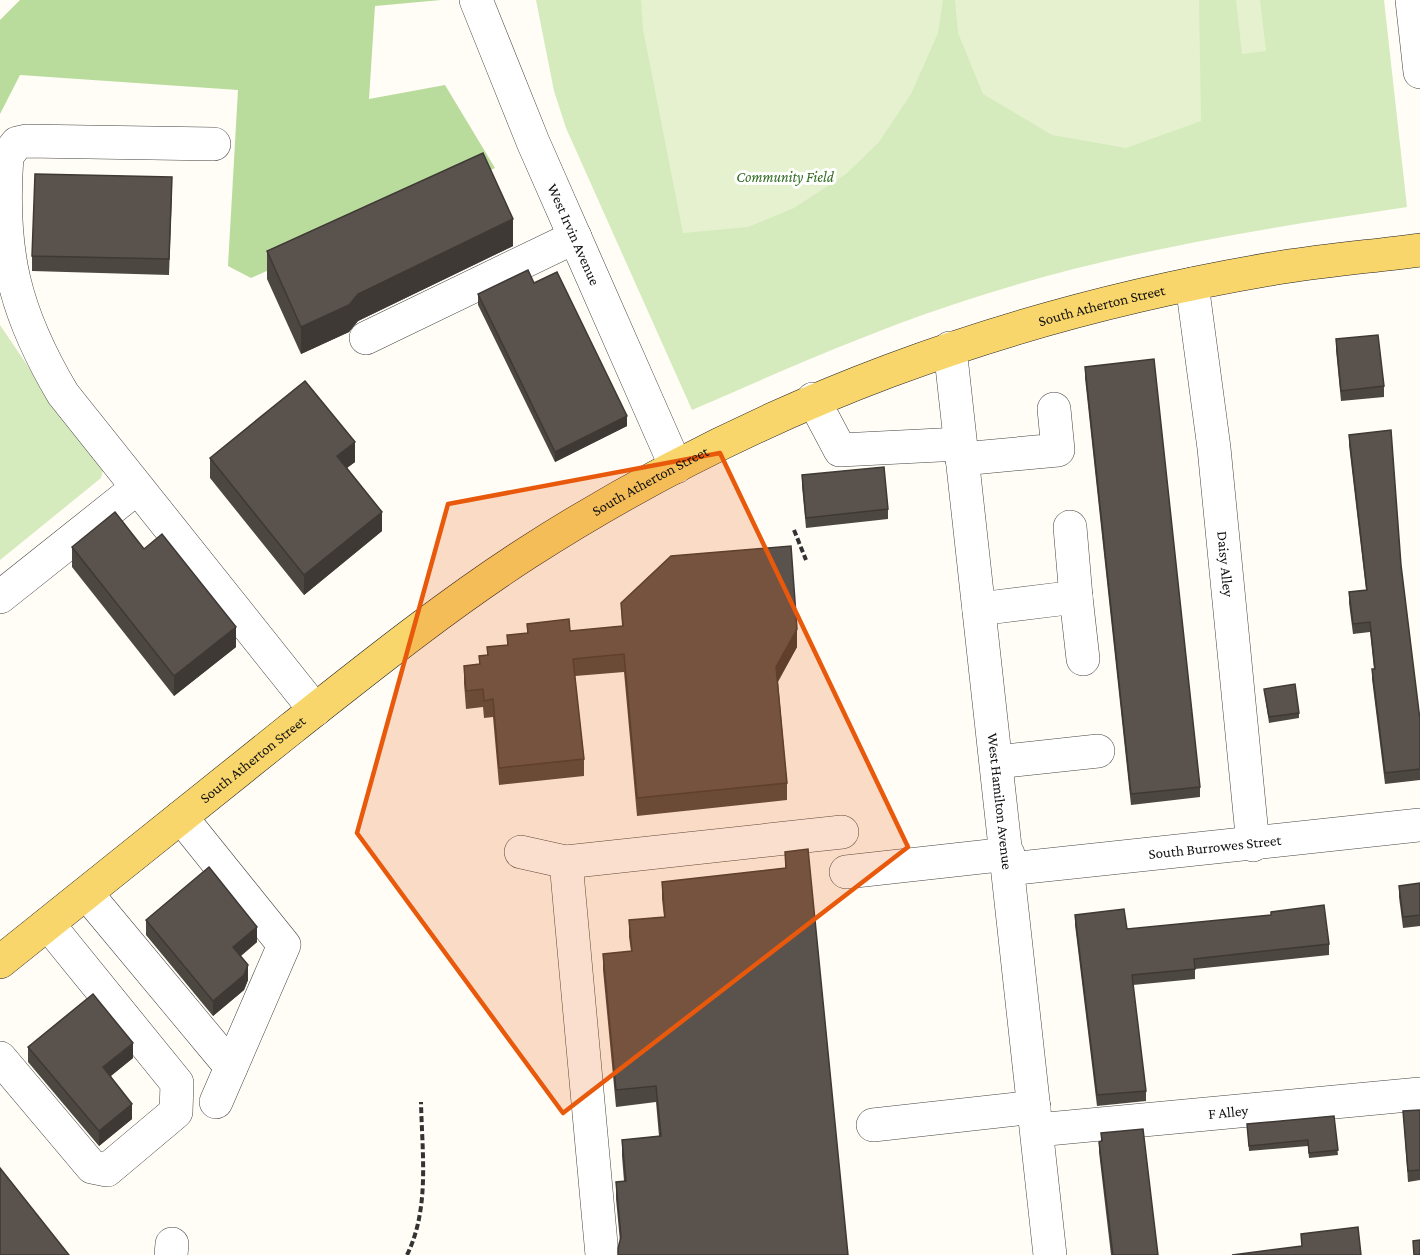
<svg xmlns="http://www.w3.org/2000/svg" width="1420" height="1255" viewBox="0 0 1420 1255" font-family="'Crimson Pro',serif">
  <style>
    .green { fill: #d5ebbd }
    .forest { fill: #b9dc9c }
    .pitch { fill: #e6f2cf }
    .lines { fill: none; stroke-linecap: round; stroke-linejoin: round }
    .minor-casing { stroke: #444; stroke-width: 34 }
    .major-casing { stroke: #222; stroke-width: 34 }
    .path { stroke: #333; stroke-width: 4; stroke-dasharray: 6 3; stroke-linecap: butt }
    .minor { stroke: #fff; stroke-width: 33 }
    .major { stroke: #f9d66b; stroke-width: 33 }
    .wall { fill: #4d4742 }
    .shaded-wall { fill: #3f3936 }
    .building { fill: #5a524d; stroke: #3f3936; stroke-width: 1.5 }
    .marked { fill: #e8590c; fill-opacity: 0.2; stroke: #e8590c; stroke-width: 4.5; stroke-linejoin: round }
    .labels { text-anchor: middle; stroke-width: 6; stroke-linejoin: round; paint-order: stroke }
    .park-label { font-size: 15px; font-style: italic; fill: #2f6b1f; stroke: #fff }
    .street-label { font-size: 15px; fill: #111; stroke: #fff }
  </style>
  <rect width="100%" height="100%" fill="#fffdf5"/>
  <g class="green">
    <path d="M536 0H1384L1407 207C1252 230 1097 255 949 306 862 335 777 373 692 410L566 128 554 91Z"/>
    <polygon points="0,325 48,396 103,470 101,478 0,560"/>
  </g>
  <polygon class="forest" points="20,0 441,0 375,6 369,99 445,85 495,168 251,278 228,266 238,90 20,75 0,114 0,20"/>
  <g class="pitch">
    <polygon points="641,0 943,0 938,33 911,94 879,142 846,174 794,208 748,227 683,233 643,29"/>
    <polygon points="955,0 1199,0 1201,121 1126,148 1052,135 983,94 958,33"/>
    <polygon points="1236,0 1260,0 1266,51 1242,54"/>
  </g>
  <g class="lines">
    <defs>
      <g id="minor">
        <path id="s1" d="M476 0 533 142 676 467"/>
        <polyline points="1412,0 1420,72"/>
        <path d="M214 144 26 141 17 143 7 156C0 251 14 312 63 394L315 710"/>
        <path id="s2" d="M1192 284 1214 448 1253 845"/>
        <polyline points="366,338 575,237"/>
        <path id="s3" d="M950 348 1050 1255"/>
        <polyline points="813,399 840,450 960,444"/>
        <polyline points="962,459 1058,450 1054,409"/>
        <polyline points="1070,527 1076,597"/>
        <polyline points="0,597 137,488"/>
        <polyline points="979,609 1076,597 1083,659"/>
        <polyline points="997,762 1098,751"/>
        <polyline points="181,817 284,945 216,1102"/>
        <polyline points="521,852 566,862"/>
        <path id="s4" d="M1009 869 1420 825"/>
        <polyline points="846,872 1008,854"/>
        <polyline points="87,894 231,1067"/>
        <polyline points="0,1058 92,1167 107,1170 176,1112 177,1083 48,924"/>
        <polyline points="873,1125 1034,1107"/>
        <path id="s5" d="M1037 1130 1420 1094"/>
        <polyline points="171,1255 172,1244"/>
        <polyline points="602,1255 566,862 842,832"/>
      </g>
      <g id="major">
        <path id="s6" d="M0 962C98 884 194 806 292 728 368 668 445 606 527 553 760 403 1010 312 1283 267 1328 260 1374 256 1420 250"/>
      </g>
    </defs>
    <use href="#minor" class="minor-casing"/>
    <use href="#major" class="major-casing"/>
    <g class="path">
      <polyline points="794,530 806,560"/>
      <path d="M407 1255C430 1208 422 1153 421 1102"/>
    </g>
    <use href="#minor" class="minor"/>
    <use href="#major" class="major"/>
  </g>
  <g class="wall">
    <polygon points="172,192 169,275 32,271 32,256"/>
    <polygon points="513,246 358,321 349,332 301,354 267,279 267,251"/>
    <polygon points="534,283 627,426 555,462 478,305 478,294"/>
    <polygon points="1336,339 1384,386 1384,397 1341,401 1336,350"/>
    <polygon points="1085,367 1200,787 1200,797 1131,805 1085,378"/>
    <polygon points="1349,435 1401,565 1420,720 1420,780 1385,784 1372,679 1372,669 1374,669 1370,632 1353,634 1349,603 1349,592 1366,590 1349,445"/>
    <polygon points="210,458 355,462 347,468 382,531 304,595 210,478"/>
    <polygon points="802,475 888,509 888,519 806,528 802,486"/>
    <polygon points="72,547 236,647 174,696 72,567"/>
    <polygon points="621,603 797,647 778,682 787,783 787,800 637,816 624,672 575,676 584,759 584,776 499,785 493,717 484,718 483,707 466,709 464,683 464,666 479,664 479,656 487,655 487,647 507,645 507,635 527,633 527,624 570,631 622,626"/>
    <polygon points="1264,689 1299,713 1299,718 1269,723"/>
    <polygon points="785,852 848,1255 618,1255 618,1248 620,1241 616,1199 616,1182 624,1181 622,1156 622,1140 659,1136 656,1102 616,1107 603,970 603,954 631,951 629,937 629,920 664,917 662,899 662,882 785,868"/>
    <polygon points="1420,883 1420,926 1403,928 1399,897 1399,886"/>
    <polygon points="1075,915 1127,929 1329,944 1329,955 1195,969 1195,979 1133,985 1146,1091 1146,1101 1097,1106 1075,925"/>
    <polygon points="146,920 257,942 241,956 248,980 244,990 213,1016 146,935"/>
    <polygon points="28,1047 133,1058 111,1076 132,1119 99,1146 28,1062"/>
    <polygon points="1420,1110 1420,1180 1408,1182 1403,1111"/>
    <polygon points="1334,1116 1338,1155 1309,1158 1308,1146 1249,1151 1247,1124"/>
    <polygon points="1101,1133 1158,1255 1111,1255 1099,1152 1099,1142 1101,1141"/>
  </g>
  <g class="shaded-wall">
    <polygon points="513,219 513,246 358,321 349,332 301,354 301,327 358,294"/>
    <polygon points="627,416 627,426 555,462 555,452"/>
    <polygon points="355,442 355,462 337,475 337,456"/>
    <polygon points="382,512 382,531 304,595 304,575"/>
    <polygon points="236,627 236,647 174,696 174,676"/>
    <polygon points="797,629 797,647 776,684 776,667"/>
    <polygon points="257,927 257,942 233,962 233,947"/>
    <polygon points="248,965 248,980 244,990 213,1016 213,1001"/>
    <polygon points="133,1043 133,1058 103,1082 103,1067"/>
    <polygon points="132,1104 132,1119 99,1146 99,1131"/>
  </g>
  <g class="building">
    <polygon points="483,153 513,219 358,294 349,305 301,327 267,251"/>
    <polygon points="35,174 172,177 169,259 32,256"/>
    <polygon points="528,270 534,283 557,272 627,416 555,452 478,294"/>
    <polygon points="1378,335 1384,386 1341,391 1336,339"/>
    <polygon points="1154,359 1200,787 1131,794 1085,367"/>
    <polygon points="305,381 355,442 337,456 382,512 304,575 210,458"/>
    <polygon points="1391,430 1401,565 1420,720 1420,769 1385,773 1372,669 1375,669 1370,622 1353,624 1349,592 1367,590 1349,435"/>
    <polygon points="884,467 888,509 806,518 802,475"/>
    <polygon points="115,512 144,549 162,534 236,627 174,676 72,547"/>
    <polygon points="791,546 797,629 776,667 787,783 637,798 624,654 573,659 584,759 499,768 493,699 484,701 483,689 466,691 464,666 480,664 479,656 488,655 487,647 508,645 507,635 528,633 527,624 569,619 570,631 623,626 621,603 671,556"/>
    <polygon points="1295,684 1299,713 1269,717 1264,689"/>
    <polygon points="808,849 848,1255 618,1255 618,1248 621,1237 616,1182 626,1181 622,1140 661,1136 656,1086 616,1090 603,954 632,951 629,920 665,917 662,882 786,868 785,852"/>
    <polygon points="209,867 257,927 233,947 248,965 244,975 213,1001 146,920"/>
    <polygon points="1420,883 1420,915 1403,917 1399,886"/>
    <polygon points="1324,905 1329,944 1194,959 1195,969 1132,975 1146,1091 1097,1095 1075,915 1124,909 1127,929 1271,915 1271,912"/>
    <polygon points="93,994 133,1043 103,1067 132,1104 99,1131 28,1047"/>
    <polygon points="1420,1110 1420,1170 1408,1171 1403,1111"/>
    <polygon points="1334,1116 1338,1150 1309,1153 1308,1140 1249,1146 1247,1124"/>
    <polygon points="1143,1129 1158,1255 1113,1255 1099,1142 1102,1141 1101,1133"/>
    <polygon points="0,1168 69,1255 0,1255"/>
    <polygon points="1358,1227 1361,1255 1232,1255 1302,1246 1301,1234"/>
    <polygon points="1420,1240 1420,1255 1414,1255 1413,1241"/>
  </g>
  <path class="marked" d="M720 453 908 847 563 1113 357 833 448 504Z"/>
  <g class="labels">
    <g class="park-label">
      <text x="785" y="182">Community Field</text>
    </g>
    <g class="street-label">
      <text dy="5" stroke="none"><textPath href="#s1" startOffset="254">West Irvin Avenue</textPath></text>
      <text dy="5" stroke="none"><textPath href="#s6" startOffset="1296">South Atherton Street</textPath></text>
      <text dy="5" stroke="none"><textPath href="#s6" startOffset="810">South Atherton Street</textPath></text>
      <text dy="5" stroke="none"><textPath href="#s2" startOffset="282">Daisy Alley</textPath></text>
      <text dy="5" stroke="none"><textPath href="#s6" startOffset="324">South Atherton Street</textPath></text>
      <text dy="5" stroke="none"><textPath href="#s3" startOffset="456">West Hamilton Avenue</textPath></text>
      <text dy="5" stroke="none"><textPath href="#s4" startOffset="207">South Burrowes Street</textPath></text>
      <text dy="5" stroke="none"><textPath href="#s5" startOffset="192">F Alley</textPath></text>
    </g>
  </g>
</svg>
